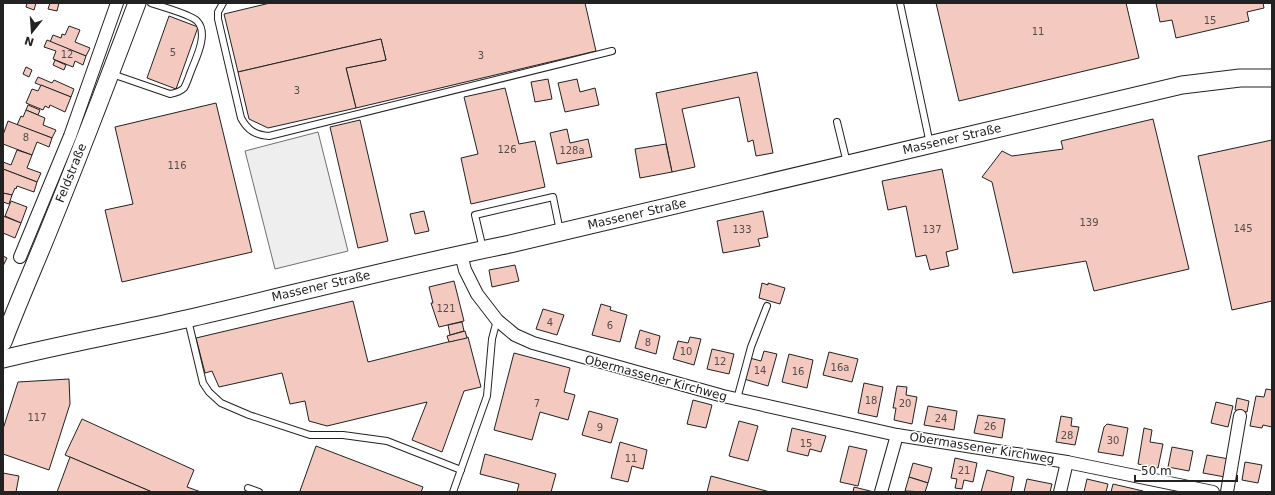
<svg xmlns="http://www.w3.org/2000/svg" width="1275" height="495" viewBox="0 0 1275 495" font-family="'DejaVu Sans',sans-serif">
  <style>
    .green { fill: #eee; stroke: #6f6f6f }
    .building { fill: #f3c9c0; stroke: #222 }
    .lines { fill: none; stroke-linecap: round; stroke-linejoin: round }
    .lane-casing { stroke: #222; stroke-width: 8 }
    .street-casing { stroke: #222; stroke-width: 14 }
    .secondary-casing { stroke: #222; stroke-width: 19 }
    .lane { stroke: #fff; stroke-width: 6 }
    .street { stroke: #fff; stroke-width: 12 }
    .secondary { stroke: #fff; stroke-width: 17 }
    .labels { text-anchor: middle; stroke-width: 3; stroke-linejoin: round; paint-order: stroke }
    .number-label { font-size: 10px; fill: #564c4a }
    .street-label { font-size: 12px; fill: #222; stroke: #fff }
  </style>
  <rect width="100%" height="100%" fill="#fff"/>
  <polygon class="green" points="318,132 348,251 275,269 245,151"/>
  <g class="building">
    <polygon points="27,3 36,3 34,10 26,7"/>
    <polygon points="50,3 59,3 57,11 48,9"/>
    <polygon points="270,3 585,3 596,51 356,108 346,68 386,60 381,39 238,72 224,14"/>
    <polygon points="936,3 1126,3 1139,58 959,101"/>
    <polygon points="1156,3 1263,3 1264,8 1247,12 1249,21 1176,38 1172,20 1160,22"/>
    <polygon points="169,16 198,27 176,89 147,78"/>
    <polygon points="69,26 80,30 75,42 90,48 86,56 50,42 53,35 61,38 62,34 65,35"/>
    <polygon points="381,39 386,60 346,68 356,108 268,128 249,119 238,72"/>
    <polygon points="47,40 86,56 83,65 75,61 73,67 53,59 56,51 44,47"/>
    <polygon points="55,60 66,65 64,70 53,65"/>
    <polygon points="26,67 32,70 29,77 23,74"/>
    <polygon points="757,72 773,153 756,156 753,140 748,142 739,97 682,109 695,167 672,172 656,93"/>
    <polygon points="38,77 52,83 54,80 74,89 71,97 35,83"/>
    <polygon points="548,79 552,99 535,102 531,82"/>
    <polygon points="577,79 580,92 595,88 599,105 565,112 558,83"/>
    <polygon points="41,85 71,97 65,112 50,105 49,108 45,106 43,110 26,103 32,89 38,91"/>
    <polygon points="505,88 519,144 535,141 545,187 471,204 461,158 478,154 464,97"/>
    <polygon points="216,103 252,252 122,282 105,210 133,204 115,127"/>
    <polygon points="28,105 40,110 38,115 26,110"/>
    <polygon points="26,110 45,118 43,125 56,130 52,138 17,125 21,116 23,117"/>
    <polygon points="1153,119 1189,269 1094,291 1086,261 1013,273 992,182 982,177 1002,151 1012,156 1063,149 1061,141"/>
    <polygon points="360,120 388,241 358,248 330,127"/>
    <polygon points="8,121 52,138 49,147 37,142 32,155 3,144 3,135"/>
    <polygon points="567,129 570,143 588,139 592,157 557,164 550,133"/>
    <polygon points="1272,140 1272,301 1232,310 1198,156"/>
    <polygon points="666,144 672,172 640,178 635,149"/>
    <polygon points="17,150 32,155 27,168 41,173 37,182 3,169 3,162 11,165"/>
    <polygon points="3,169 37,182 34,192 17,186 16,189 15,188 12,195 3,193"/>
    <polygon points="942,169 958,249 946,252 949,266 930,270 926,255 916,257 906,206 888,210 882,181"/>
    <polygon points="3,193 12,195 9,204 3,202"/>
    <polygon points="11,201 27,207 21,223 5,216"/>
    <polygon points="424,211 429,231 415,234 410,214"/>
    <polygon points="763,211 768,237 758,239 760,246 723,253 717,221"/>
    <polygon points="3,216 21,223 15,238 3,233"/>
    <polygon points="3,256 7,258 3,266"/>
    <polygon points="515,265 519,281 492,287 489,270"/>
    <polygon points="454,281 464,321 439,327 431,303 433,303 429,287"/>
    <polygon points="762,283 768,285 768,283 785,288 780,304 759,298"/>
    <polygon points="353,301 368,362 468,337 481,387 464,391 442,452 412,440 427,402 327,426 309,421 305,401 290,404 282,373 219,387 212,371 205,373 196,338"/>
    <polygon points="601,304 611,307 610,310 627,315 620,342 592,335"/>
    <polygon points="543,309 564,315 557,335 536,329"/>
    <polygon points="462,322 464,331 450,335 448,325"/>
    <polygon points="640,330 660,336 656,354 635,348"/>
    <polygon points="465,331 467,338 449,342 447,336"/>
    <polygon points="690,337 701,339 694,365 673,359 678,341 688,343"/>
    <polygon points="712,349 734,354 729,374 707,369"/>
    <polygon points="764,351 777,354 768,386 744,379 750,358 761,361"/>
    <polygon points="829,352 858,359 852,382 823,375"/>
    <polygon points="514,353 570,368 564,392 575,395 568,420 540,412 532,440 494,430"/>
    <polygon points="789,354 813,360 807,388 782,382"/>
    <polygon points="69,379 70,404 49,470 3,454 3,429 18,382"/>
    <polygon points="864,383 883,387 877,417 858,413"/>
    <polygon points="897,386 907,387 906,395 917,397 912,424 894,420 896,408 893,408"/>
    <polygon points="1266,389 1272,390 1272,427 1263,425 1262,428 1250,426 1256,396 1264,397"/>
    <polygon points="1237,398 1249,401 1247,412 1235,410"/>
    <polygon points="693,400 712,405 706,428 687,424"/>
    <polygon points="1216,402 1233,406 1228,427 1211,423"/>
    <polygon points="928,406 957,411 954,430 924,425"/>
    <polygon points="589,411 618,419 611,443 582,435"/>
    <polygon points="978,415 1005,419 1002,438 974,433"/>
    <polygon points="1061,416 1072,418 1071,426 1079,427 1075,445 1056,442"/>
    <polygon points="82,419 194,470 187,487 201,492 152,492 65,455"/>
    <polygon points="739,421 758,426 748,461 729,456"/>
    <polygon points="1107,424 1128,428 1123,456 1098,452 1104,427"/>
    <polygon points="792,428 826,436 821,452 810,449 808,456 787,451"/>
    <polygon points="1144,428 1152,430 1150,442 1163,444 1158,468 1138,464"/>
    <polygon points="620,442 647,450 643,469 632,466 628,482 611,478"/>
    <polygon points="316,446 423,487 421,492 303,492 300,491"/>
    <polygon points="849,446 867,450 858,486 840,482"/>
    <polygon points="1172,447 1193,451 1189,471 1168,467"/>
    <polygon points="485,454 556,474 551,492 517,492 519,484 480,474"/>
    <polygon points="1207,455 1229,459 1225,477 1203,473"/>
    <polygon points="70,457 152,492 57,492"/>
    <polygon points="955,458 977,463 973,482 964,480 962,489 955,488 957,479 951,478"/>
    <polygon points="1245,462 1262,465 1258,483 1242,480"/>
    <polygon points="913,463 932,468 928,483 909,477"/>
    <polygon points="987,470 1014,477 1011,492 981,492"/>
    <polygon points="3,473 19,476 16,492 3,492"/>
    <polygon points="711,476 770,492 707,492"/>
    <polygon points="909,477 928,483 925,492 905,491"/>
    <polygon points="1027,479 1052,484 1050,492 1024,492"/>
    <polygon points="1087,479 1108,484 1106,492 1084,492"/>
    <polygon points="1113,484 1143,491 1143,492 1111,492"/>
    <polygon points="854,487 874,492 853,492"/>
  </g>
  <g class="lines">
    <defs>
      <g id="lane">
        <path d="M223 3 218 12V19L241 118C248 131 256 135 269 136L612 51"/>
        <polyline points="900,3 930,144"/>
        <path d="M112 74 170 94C176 93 180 92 184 88 187 83 189 76 191 71 196 58 209 33 197 21 190 14 162 7 151 3"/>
        <polyline points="837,122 847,163"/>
        <polyline points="483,249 475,215 553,197 560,231"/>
        <polyline points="188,320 203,383 209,392 221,403 249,415 310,435 343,435 387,441 461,470"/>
        <polyline points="737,399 751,347 767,306"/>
        <polyline points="248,488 259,492"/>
        <polyline points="453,492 487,396 492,339 497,320"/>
      </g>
      <g id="street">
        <polyline points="461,254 465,270 477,294 497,320 515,335 533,343 723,396 897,435 1067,462 1213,492"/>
        <polyline points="20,257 70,136 117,3"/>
        <polyline points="881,492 897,435"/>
        <polyline points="1060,492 1067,462"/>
        <polyline points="1227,492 1240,416"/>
      </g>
      <g id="secondary">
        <path d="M3 342C17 305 33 269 48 232 79 156 108 80 137 3"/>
        <path d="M3 359C64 344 125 333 186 319 294 294 401 266 510 244L1182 85 1240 78H1272"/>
      </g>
    </defs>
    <use href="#lane" class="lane-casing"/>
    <use href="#street" class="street-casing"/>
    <use href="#secondary" class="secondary-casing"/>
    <use href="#lane" class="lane"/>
    <use href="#street" class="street"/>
    <use href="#secondary" class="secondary"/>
  </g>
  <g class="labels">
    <g class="number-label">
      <text x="1210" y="24">15</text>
      <text x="1038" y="35">11</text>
      <text x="173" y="56">5</text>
      <text x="67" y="58">12</text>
      <text x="481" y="59">3</text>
      <text x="297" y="94">3</text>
      <text x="26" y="141">8</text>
      <text x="507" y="153">126</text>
      <text x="572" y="154">128a</text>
      <text x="177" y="169">116</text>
      <text x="1089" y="226">139</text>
      <text x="1243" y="232">145</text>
      <text x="742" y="233">133</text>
      <text x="932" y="233">137</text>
      <text x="446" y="312">121</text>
      <text x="550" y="326">4</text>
      <text x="610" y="329">6</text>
      <text x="648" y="346">8</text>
      <text x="686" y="355">10</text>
      <text x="720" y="365">12</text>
      <text x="840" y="371">16a</text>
      <text x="760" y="374">14</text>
      <text x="798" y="375">16</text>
      <text x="871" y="404">18</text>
      <text x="537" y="407">7</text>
      <text x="905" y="407">20</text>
      <text x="37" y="421">117</text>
      <text x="941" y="422">24</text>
      <text x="990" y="430">26</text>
      <text x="600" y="431">9</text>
      <text x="1067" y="439">28</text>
      <text x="1113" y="444">30</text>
      <text x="806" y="447">15</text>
      <text x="631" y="462">11</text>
      <text x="964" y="474">21</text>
    </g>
    <g class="street-label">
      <text transform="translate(952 139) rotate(-13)" y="4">Massener Straße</text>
      <text transform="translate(71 173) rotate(-68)" y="4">Feldstraße</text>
      <text transform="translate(637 214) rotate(-13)" y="4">Massener Straße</text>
      <text transform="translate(321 286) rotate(-13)" y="4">Massener Straße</text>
      <text transform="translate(656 378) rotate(15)" y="4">Obermassener Kirchweg</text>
      <text transform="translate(982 448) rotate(9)" y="4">Obermassener Kirchweg</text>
    </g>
  </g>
  <rect width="1275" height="495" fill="none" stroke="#222222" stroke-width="8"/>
  <g transform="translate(32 32) rotate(197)" stroke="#ffffff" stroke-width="3" paint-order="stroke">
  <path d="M0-3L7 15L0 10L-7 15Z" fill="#222222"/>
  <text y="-6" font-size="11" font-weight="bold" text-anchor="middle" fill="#222222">N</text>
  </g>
  <path d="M1135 475v6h102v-6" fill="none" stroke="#222222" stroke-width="2"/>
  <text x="1141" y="475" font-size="12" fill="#222222" stroke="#ffffff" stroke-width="3" paint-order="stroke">50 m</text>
</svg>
